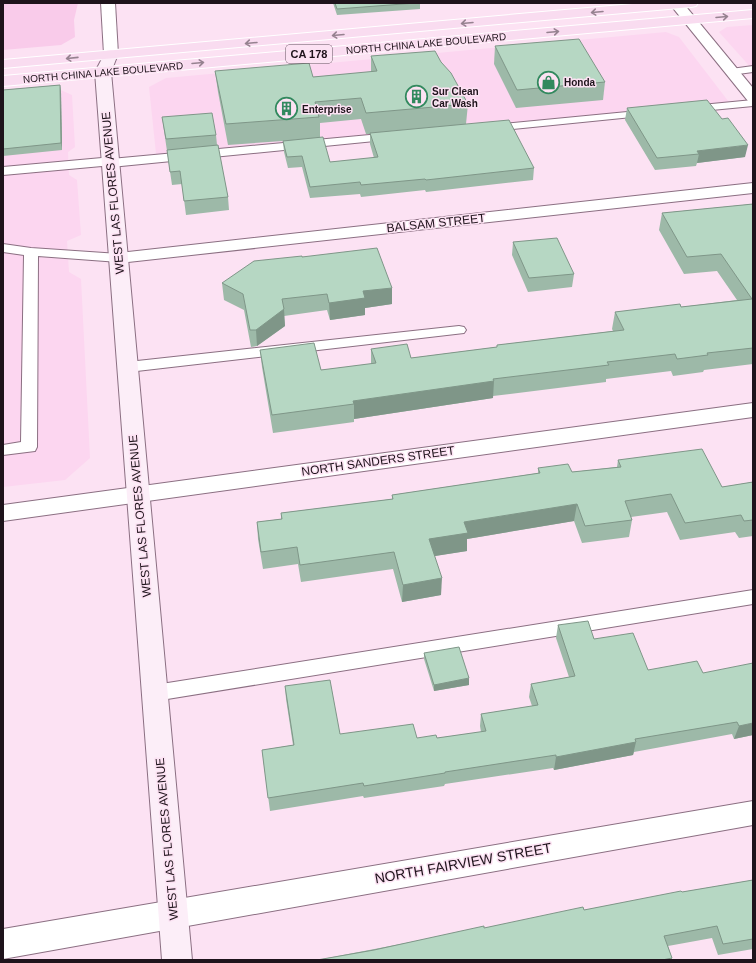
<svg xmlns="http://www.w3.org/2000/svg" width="756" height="963" viewBox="0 0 756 963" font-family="Helvetica,sans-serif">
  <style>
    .built { fill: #fcd6f0 }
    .green { fill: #f9cbea }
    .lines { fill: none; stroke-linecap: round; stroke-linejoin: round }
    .service-casing { stroke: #8b6f82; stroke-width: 2 }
    .minor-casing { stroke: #8b6f82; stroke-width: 2 }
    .tertiary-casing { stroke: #8b6f82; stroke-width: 2 }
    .secondary-casing { stroke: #8b6f82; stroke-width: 2 }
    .primary-casing { stroke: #fff; stroke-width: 2 }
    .service { fill: #fff; fill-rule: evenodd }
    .minor { fill: #fff; fill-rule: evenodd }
    .tertiary { fill: #fff; fill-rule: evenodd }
    .secondary { fill: #fceef8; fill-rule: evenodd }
    .primary { fill: #f9dcf0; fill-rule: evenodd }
    .wall { fill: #9db9a8; fill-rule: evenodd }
    .shaded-wall { fill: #7f9688 }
    .building { fill: #b6d7c3; stroke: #7f9688 }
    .oneway { stroke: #968290 }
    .labels { text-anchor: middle; stroke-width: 3; stroke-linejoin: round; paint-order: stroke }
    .far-street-label { font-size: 10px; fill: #1e131b; stroke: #fce2f3 }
    .far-poi-label { font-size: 10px; font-weight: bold; fill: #1e131b; stroke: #fce2f3; text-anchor: start }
    .shield { fill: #fce2f3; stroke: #61515c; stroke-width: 1 }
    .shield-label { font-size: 11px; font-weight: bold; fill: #1e131b }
    .street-label { font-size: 12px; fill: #1e131b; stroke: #fce2f3 }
    .near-street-label { font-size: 14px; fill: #1e131b; stroke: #fce2f3 }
  </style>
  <rect width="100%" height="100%" fill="#fce2f3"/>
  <g class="built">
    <polygon points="753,25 753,70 719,32 727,27"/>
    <polygon points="666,32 679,37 732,106 157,163 149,87 166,78"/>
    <polygon points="56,88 72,95 75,147 68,152 69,175 77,180 81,235 67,241 69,272 81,279 90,458 65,480 3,487 3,93"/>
  </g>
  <polygon class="green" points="3,3 78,3 74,20 75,37 61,45 3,50"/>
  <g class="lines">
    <defs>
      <g id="service">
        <polygon points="753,66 753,72 731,75 726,72 731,69"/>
        <polygon points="753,100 753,106 691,112 687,111 685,109 687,107 691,106"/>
        <polygon points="648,110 652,111 654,113 652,115 492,131 488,130 486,128 488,126 492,125"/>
        <polygon points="391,133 395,135 397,137 395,139 111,167 102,166 3,175 3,167 102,158 111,159"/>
        <polygon points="3,244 31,248 119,254 124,255 126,258 124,261 119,262 38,256 37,447 35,451 3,455 3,445 21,442 24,255 3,252"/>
        <polygon points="459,326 464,327 466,330 464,333 128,372 123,370 121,367 123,364 128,362"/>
        <polygon points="753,590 753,604 155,701 148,699 146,693 148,687 155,685"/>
      </g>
      <g id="minor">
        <polygon points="669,3 683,3 753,88 753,103 748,101"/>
        <polygon points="753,183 753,193 119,263 113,262 110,258 113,254 119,253"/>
        <polygon points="753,403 753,417 3,521 3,505"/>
        <polygon points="753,801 753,825 3,959 3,929"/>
      </g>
      <polygon id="tertiary" points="101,3 115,3 118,54 116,57 111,58 106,57 104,54"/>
      <polygon id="secondary" points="111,50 116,51 118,54 111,72 192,960 162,960 95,72 106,51"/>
      <g id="primary">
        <polygon points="644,3 698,3 696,6 691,7 3,68 3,60"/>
        <polygon points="753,10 753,18 3,86 3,76"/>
      </g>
    </defs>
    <use href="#service" class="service-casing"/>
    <use href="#minor" class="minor-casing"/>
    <use href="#tertiary" class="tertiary-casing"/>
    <use href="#secondary" class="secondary-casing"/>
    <use href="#primary" class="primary-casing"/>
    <use href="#service" class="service"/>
    <use href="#minor" class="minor"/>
    <use href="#tertiary" class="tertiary"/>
    <use href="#secondary" class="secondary"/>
    <use href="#primary" class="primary"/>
  </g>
  <g class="wall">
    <polygon points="333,3 420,3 420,9 337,15"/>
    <polygon points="495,46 605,82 603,100 516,108 494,64"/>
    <path d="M371 56 441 62 468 104 466 124 534 168 533 180 426 192 425 190 361 197 360 194 310 198 302 167 288 168 284 152 283 141 228 145 218 92 215 71 313 77 371 72ZM361 119 366 134H370V144L374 158 330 162 320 137V123Z"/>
    <polygon points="60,85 61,92 62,150 3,156 3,90"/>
    <polygon points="627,108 745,157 697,163 696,166 655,170 625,120"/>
    <polygon points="162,117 216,135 217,145 228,197 229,210 186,215 182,184 172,185"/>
    <polygon points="753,204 753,364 704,370 703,372 673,376 671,371 606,379 606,382 493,396 493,398 354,419 354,422 273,433 262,367 260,350 321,370 371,364 371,349 411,358 497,347 497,345 613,331 612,329 615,312 681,307 737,300 717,271 684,274 659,230 662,213"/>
    <polygon points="513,242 574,274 572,287 528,292 512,255"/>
    <polygon points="302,257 392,288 392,304 365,308 365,315 330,320 327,310 284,316 285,326 257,346 251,347 244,310 224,300 222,283"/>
    <polygon points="618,460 722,487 753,482 753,536 739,538 735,532 680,540 667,512 631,517 632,520 629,537 582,543 574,521 467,539 467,551 434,556 441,595 402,602 393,569 301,582 298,564 263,569 258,539 257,522 281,519 281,513 392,499 392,495 538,473 538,468 572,472 617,467"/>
    <polygon points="558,625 594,639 648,670 703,673 753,735 734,739 732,734 634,752 633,755 554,770 553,768 445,784 444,786 364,798 363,796 270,811 262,750 293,745 286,699 285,686 340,734 417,738 437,738 481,732 480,726 481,714 532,706 529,697 531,684 569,677 556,638"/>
    <polygon points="424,653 469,685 434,691 424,659"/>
    <polygon points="753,880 753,949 718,955 712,938 668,946 672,958 672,960 317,960 484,928 584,910 682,892"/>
  </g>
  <g class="shaded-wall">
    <polygon points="60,85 61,92 62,150 61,143"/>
    <polygon points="748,145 745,157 697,163 699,154 697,151"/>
    <polygon points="392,288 392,304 365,308 365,315 330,320 329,303 363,291"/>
    <polygon points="284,309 285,326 257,346 256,330"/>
    <polygon points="494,381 493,398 354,419 354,404 353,401"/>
    <polygon points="577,504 574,521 467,539 467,551 429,557 429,539 464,522"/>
    <polygon points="442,578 441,595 402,602 403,585"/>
    <polygon points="469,678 469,685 434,691 434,685"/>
    <polygon points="753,723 753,735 734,739 739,726"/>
    <polygon points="636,742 633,755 554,770 556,757"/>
  </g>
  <g class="building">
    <polygon points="335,3 416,3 337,9"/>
    <polygon points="579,39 605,82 517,90 495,46"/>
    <polygon points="435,51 441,62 451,73 468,104 366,113 361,98 315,102 319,117 226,124 215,71 309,63 313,77 377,71 371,56"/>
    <polygon points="60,85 61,143 3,149 3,90"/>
    <polygon points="707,100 722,119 728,118 748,145 697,151 699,154 657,158 627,108"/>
    <polygon points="212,113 216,135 166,139 162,117"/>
    <polygon points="509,120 534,168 426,180 425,179 361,185 360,182 310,187 302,156 287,157 283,141 323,137 330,162 378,157 370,133"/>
    <polygon points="218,145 228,197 184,201 180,171 170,172 167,150"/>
    <polygon points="753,204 753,348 707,353 708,355 677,359 675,354 607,362 609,365 493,379 494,381 353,401 354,404 272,415 260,350 314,343 321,370 376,363 371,349 407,344 411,358 497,347 497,345 624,330 615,312 680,304 681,307 752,299 721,254 687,257 662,213"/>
    <polygon points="557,238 574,274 529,278 513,242"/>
    <polygon points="377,248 392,288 363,291 365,298 329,303 327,294 282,299 284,309 256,330 250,330 243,294 222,283 254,261 302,256 302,257"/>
    <polygon points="702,449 722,487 753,482 753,520 744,521 741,515 685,523 671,494 625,501 632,520 585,526 577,504 464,522 468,533 429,539 442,578 403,585 394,552 300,565 297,547 261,552 257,522 282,519 281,513 393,499 392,495 540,473 538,468 568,464 572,472 621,467 618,460"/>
    <polygon points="588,621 594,639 633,633 648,670 697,661 703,673 753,663 753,723 739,726 737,722 635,739 636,742 556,757 556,755 445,772 445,773 364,786 363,783 268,798 262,750 294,745 285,686 330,680 340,734 413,724 417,738 436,735 437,738 486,731 481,714 538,705 531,684 575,676 558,625"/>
    <polygon points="459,647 469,678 434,685 424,653"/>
    <polygon points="753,880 753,939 723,944 717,926 664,936 672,958 662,960 317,960 374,950 484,926 484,928 583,907 584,910 681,891 682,892"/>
  </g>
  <defs><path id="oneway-shaft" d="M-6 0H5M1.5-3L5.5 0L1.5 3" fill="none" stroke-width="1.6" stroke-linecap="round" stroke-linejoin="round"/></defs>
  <g class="oneway">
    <use href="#oneway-shaft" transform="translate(597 12) rotate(175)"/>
    <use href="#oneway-shaft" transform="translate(722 17) rotate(-5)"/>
    <use href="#oneway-shaft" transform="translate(467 23) rotate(175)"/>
    <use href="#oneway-shaft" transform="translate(553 32) rotate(-5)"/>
    <use href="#oneway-shaft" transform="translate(338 35) rotate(175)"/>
    <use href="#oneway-shaft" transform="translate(251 43) rotate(175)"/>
    <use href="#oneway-shaft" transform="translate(72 58) rotate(174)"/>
    <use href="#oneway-shaft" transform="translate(198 63) rotate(-5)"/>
  </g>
  <defs>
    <symbol id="shop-ring" viewBox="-11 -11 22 22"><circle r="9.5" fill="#fce2f3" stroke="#32895e" stroke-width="1.5"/><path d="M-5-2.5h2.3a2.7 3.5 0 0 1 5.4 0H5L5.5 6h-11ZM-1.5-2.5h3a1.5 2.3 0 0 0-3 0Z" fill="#32895e"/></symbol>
    <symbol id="building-ring" viewBox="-11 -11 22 22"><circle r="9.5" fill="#fce2f3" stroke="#32895e" stroke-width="1.5"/><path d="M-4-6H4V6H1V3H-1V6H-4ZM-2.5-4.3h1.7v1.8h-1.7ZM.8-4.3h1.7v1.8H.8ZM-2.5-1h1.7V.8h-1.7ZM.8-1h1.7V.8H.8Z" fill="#32895e"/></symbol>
  </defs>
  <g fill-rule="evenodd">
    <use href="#shop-ring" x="536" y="70" width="25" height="25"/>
    <use href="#building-ring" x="404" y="84" width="25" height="25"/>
    <use href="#building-ring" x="274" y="96" width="25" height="25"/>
  </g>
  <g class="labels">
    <g class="far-street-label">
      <text transform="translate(426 43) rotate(-5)" y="4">NORTH CHINA LAKE BOULEVARD</text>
      <text transform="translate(103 72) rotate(-5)" y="4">NORTH CHINA LAKE BOULEVARD</text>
    </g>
    <g class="far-poi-label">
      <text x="564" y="86">Honda</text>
      <text x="432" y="95">Sur Clean<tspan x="432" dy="12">Car Wash</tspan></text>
      <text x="302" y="113">Enterprise</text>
    </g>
    <rect class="shield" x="286" y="45" width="46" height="18" rx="3"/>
    <g class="shield-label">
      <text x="309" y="58">CA 178</text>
    </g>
    <g class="street-label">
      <text transform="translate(113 193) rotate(-95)" y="4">WEST LAS FLORES AVENUE</text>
      <text transform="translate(436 223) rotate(-6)" y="4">BALSAM STREET</text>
      <text transform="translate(378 461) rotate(-8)" y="4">NORTH SANDERS STREET</text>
      <text transform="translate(140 516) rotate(-95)" y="4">WEST LAS FLORES AVENUE</text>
      <text transform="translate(167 839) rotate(-95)" y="4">WEST LAS FLORES AVENUE</text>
    </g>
    <g class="near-street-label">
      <text transform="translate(463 863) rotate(-10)" y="5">NORTH FAIRVIEW STREET</text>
    </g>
  </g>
  <rect width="756" height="963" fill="none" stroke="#1e131b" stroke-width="8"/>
</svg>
